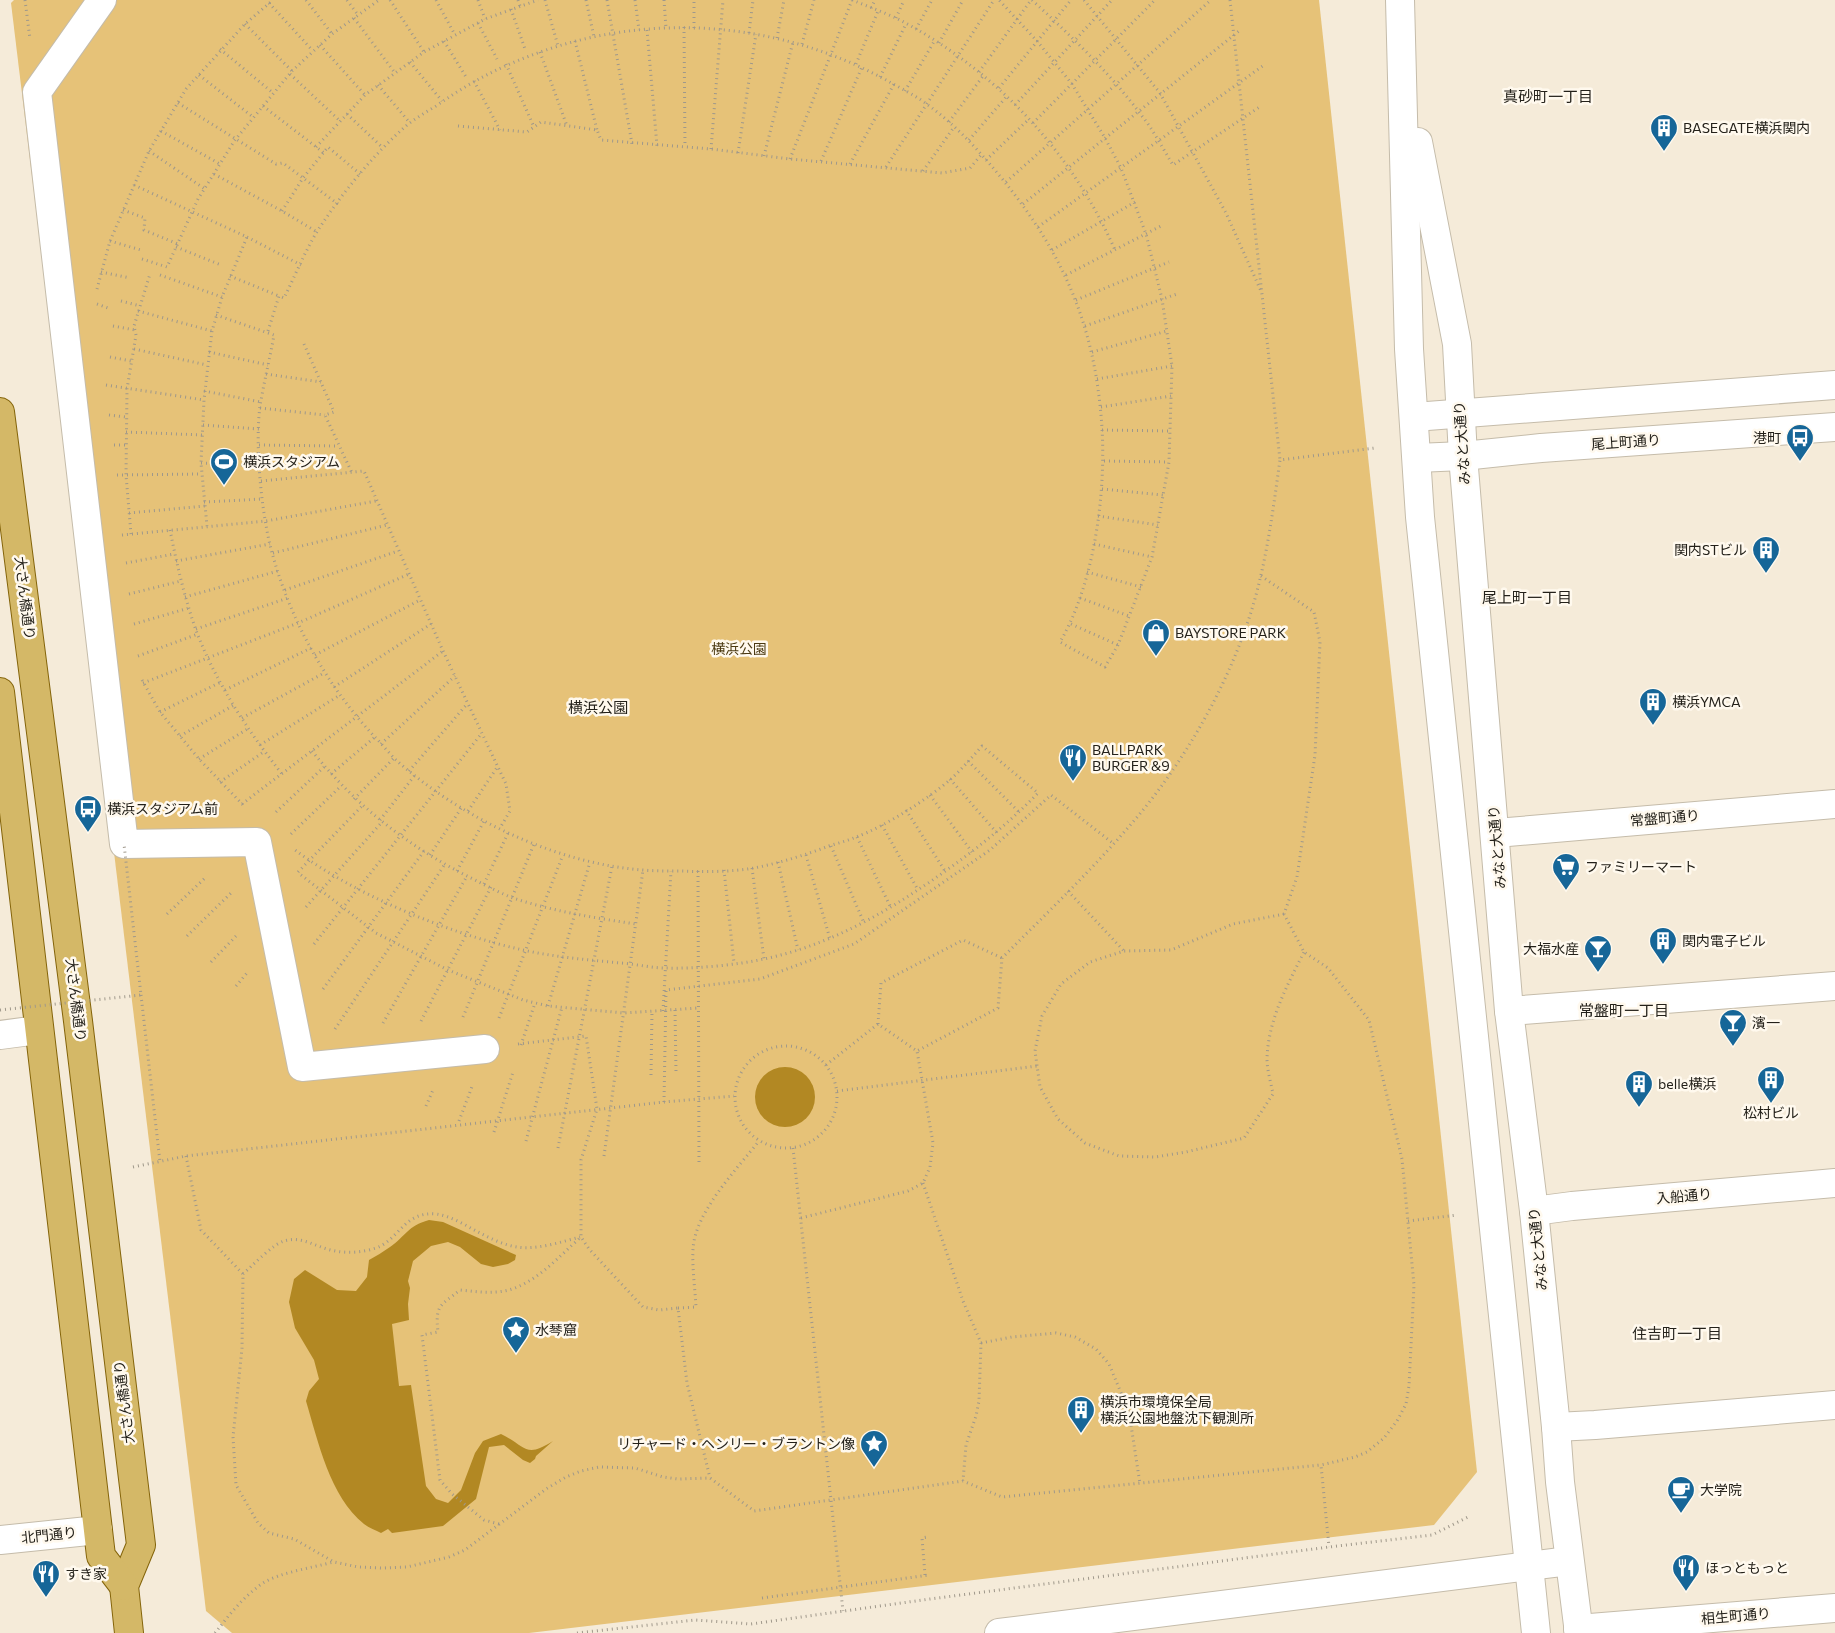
<svg xmlns="http://www.w3.org/2000/svg" width="1835" height="1633" viewBox="0 0 1835 1633" font-family="Commissioner,'Noto Sans JP',sans-serif">
  <style>
    .green { fill: #e6c278 }
    .water { fill: #b28823 }
    .lines { fill: none; stroke-linecap: round; stroke-linejoin: round }
    .street-casing { stroke: #c5bcaa; stroke-width: 30 }
    .secondary-casing { stroke: #c5bcaa; stroke-width: 30 }
    .primary-casing { stroke: #84640a; stroke-width: 30 }
    .path { stroke: #9f988b; stroke-width: 3; stroke-dasharray: 1 4; stroke-linecap: butt }
    .street { stroke: #fff; stroke-width: 28 }
    .secondary { stroke: #fff; stroke-width: 28 }
    .primary { stroke: #d4b867; stroke-width: 28 }
    .path-bridge { stroke: #9f988b; stroke-width: 3; stroke-dasharray: 1 4; stroke-linecap: butt }
    .labels { text-anchor: middle; stroke-width: 5; stroke-linejoin: round; paint-order: stroke }
    .poi-label { font-size: 14px; fill: #24211a; stroke: #fff9ee; text-anchor: start }
    .street-label { font-size: 14px; fill: #24211a; stroke: #fff9ee }
    .park-label { font-size: 14px; fill: #4c3a12; stroke: #fff9ee }
    .neighbourhood-label { font-size: 15px; fill: #24211a; stroke: #fff9ee }
  </style>
  <rect width="100%" height="100%" fill="#f5ebd9"/>
  <polygon class="green" points="14,0 1319,0 1477,1472 1434,1525 529,1633 232,1633 206,1611 11,3"/>
  <g class="water">
    <circle cx="785" cy="1097" r="30"/>
    <path d="M429 1220 443 1222 516 1255 515 1260 508 1264 493 1267 481 1264 460 1247 448 1242 431 1246 413 1261 408 1281 410 1288 408 1304 409 1320 392 1324 399 1386 411 1385 426 1486 436 1499 448 1503 461 1490 475 1453 483 1441 501 1434C526 1446 525 1459 553 1441L536 1456 535 1459 530 1463 523 1460 504 1445 489 1447 476 1499 443 1526 392 1533 388 1529 381 1533C376 1530 369 1528 364 1524 330 1497 318 1441 306 1401L309 1391 319 1379 314 1360 295 1328 289 1302 294 1279 305 1270 337 1290 356 1291 367 1277 369 1260C376 1256 383 1252 390 1247 406 1236 407 1226 429 1220Z"/>
  </g>
  <g class="lines">
    <defs>
      <g id="street">
        <polyline points="102,0 37,92 124,844 257,842 302,1067 485,1049"/>
        <polyline points="1496,833 1835,804"/>
        <polyline points="1509,1011 1835,986"/>
        <polyline points="0,1035 38,1030"/>
        <polyline points="1534,1211 1572,1206 1835,1183"/>
        <polyline points="1556,1427 1595,1425 1835,1405"/>
        <polyline points="0,1540 98,1530"/>
        <polyline points="1578,1629 1835,1608"/>
      </g>
      <g id="secondary">
        <polyline points="1400,0 1409,349 1420,517 1536,1633"/>
        <polyline points="1418,142 1457,344 1463,456 1509,1011 1534,1211 1556,1427 1560,1482 1579,1633"/>
        <polyline points="1414,417 1835,385"/>
        <polyline points="1417,458 1463,456 1541,448 1835,427"/>
        <polyline points="999,1633 1569,1561"/>
      </g>
      <g id="primary">
        <polyline points="0,412 78,1021 141,1545 124,1586 129,1633"/>
        <polyline points="0,692 101,1556 124,1586"/>
      </g>
    </defs>
    <use href="#street" class="street-casing"/>
    <use href="#secondary" class="secondary-casing"/>
    <use href="#primary" class="primary-casing"/>
    <g class="path">
      <polyline points="25,0 30,39"/>
      <polyline points="306,0 332,34"/>
      <polyline points="347,0 358,15"/>
      <polyline points="390,0 424,52"/>
      <polyline points="436,0 455,35"/>
      <polyline points="478,0 485,19"/>
      <polyline points="518,0 520,6"/>
      <polyline points="545,0 558,46"/>
      <polyline points="586,0 594,37"/>
      <polyline points="607,0 632,144"/>
      <polyline points="635,0 639,30"/>
      <polyline points="664,0 666,28"/>
      <path d="M852 0C867 6 883 12 898 19 994 69 1071 150 1115 250"/>
      <path d="M1032 0C1071 36 1110 73 1142 116 1154 131 1163 149 1173 165L1261 106"/>
      <polyline points="1084,0 1160,93 1226,213 1261,291"/>
      <polyline points="1230,0 1280,460"/>
      <polyline points="269,3 313,51"/>
      <polyline points="871,8 875,0"/>
      <polyline points="511,9 525,49"/>
      <polyline points="354,18 395,73"/>
      <polyline points="896,18 904,0"/>
      <polyline points="478,23 497,59"/>
      <polyline points="245,24 292,71"/>
      <polyline points="684,27 685,147"/>
      <polyline points="694,28 694,0"/>
      <polyline points="916,29 932,0"/>
      <polyline points="647,30 657,146"/>
      <polyline points="749,33 753,0"/>
      <polyline points="777,38 784,0"/>
      <polyline points="444,41 466,77"/>
      <polyline points="575,41 597,130"/>
      <polyline points="939,43 963,0"/>
      <polyline points="802,44 814,0"/>
      <polyline points="320,45 365,95"/>
      <polyline points="220,49 273,93"/>
      <polyline points="540,52 567,126"/>
      <polyline points="410,62 442,101"/>
      <polyline points="506,64 534,127"/>
      <polyline points="856,64 878,11"/>
      <polyline points="979,72 1031,0"/>
      <polyline points="290,74 340,121"/>
      <polyline points="199,75 253,117"/>
      <polyline points="880,77 906,24"/>
      <polyline points="474,81 500,130"/>
      <polyline points="378,85 410,123"/>
      <polyline points="999,88 1071,0"/>
      <polyline points="905,91 935,40"/>
      <polyline points="178,103 276,164 283,163 338,204"/>
      <polyline points="1015,105 1112,0"/>
      <polyline points="263,106 324,153"/>
      <polyline points="347,114 383,148"/>
      <polyline points="949,122 983,76"/>
      <polyline points="1033,123 1155,0"/>
      <polyline points="458,126 527,132 541,122 597,130 601,140 711,149 790,159 942,173 970,168 982,154"/>
      <polyline points="161,131 220,164"/>
      <polyline points="969,140 1007,96"/>
      <polyline points="316,147 365,95 424,52 485,19 538,0"/>
      <polyline points="711,149 723,0"/>
      <polyline points="149,151 205,189"/>
      <polyline points="738,153 756,34"/>
      <polyline points="764,156 793,42"/>
      <polyline points="790,159 852,0"/>
      <polyline points="986,160 1029,119"/>
      <polyline points="821,161 862,67"/>
      <polyline points="850,164 894,84"/>
      <polyline points="886,167 994,0"/>
      <polyline points="923,171 954,127"/>
      <polyline points="214,174 282,211 317,232"/>
      <polyline points="1006,182 1211,0"/>
      <polyline points="134,185 247,237 222,297 212,331 204,400 201,463 207,526"/>
      <polyline points="1023,204 1239,31"/>
      <polyline points="123,210 145,218 144,230 178,244"/>
      <polyline points="282,211 303,178 328,147 360,174"/>
      <polyline points="1038,227 1264,65"/>
      <polyline points="247,237 301,265"/>
      <polyline points="110,241 141,250"/>
      <polyline points="176,247 221,265"/>
      <polyline points="1052,250 1135,202"/>
      <polyline points="142,259 167,267 198,199 235,140 292,71 332,34 379,0"/>
      <polyline points="101,272 130,278"/>
      <polyline points="160,275 222,297"/>
      <polyline points="1066,275 1161,226"/>
      <polyline points="230,276 279,296"/>
      <polyline points="97,289 110,241 149,151 186,89 245,24 273,0"/>
      <polyline points="1076,300 1169,262"/>
      <polyline points="121,301 140,306"/>
      <polyline points="97,304 108,308"/>
      <polyline points="138,311 212,331"/>
      <path d="M216 315 274 335C270 358 264 382 260 406 255 445 261 507 270 545 288 616 324 682 373 735 381 743 388 752 396 760 461 818 555 863 642 870 655 871 668 871 681 871 705 872 731 872 754 868 780 863 805 855 829 846 838 843 847 841 856 837 884 827 928 799 951 779 962 769 972 757 982 746L1038 793C1009 823 978 848 944 872 889 911 831 945 764 959 737 965 694 969 666 968 651 968 636 964 621 963 588 960 555 957 523 950 450 934 355 895 295 850"/>
      <polyline points="113,326 135,330"/>
      <polyline points="1085,326 1177,294"/>
      <path d="M268 331 279 296 284 298C295 276 305 251 318 230 343 192 373 155 407 125 416 118 426 112 436 106 473 80 503 65 546 50 658 12 782 23 886 80 900 88 915 95 928 105 950 121 970 141 988 162 1059 244 1095 319 1102 428 1106 495 1094 584 1060 642L1105 667 1118 645 1152 557 1169 462 1172 366 1162 299 1146 234 1121 168 1105 138 1072 84 1037 41 999 0"/>
      <polyline points="304,344 334,412 325,415 352,473"/>
      <polyline points="134,349 207,365"/>
      <polyline points="209,352 268,365"/>
      <polyline points="1092,352 1167,331"/>
      <polyline points="110,357 131,361"/>
      <polyline points="266,374 321,382"/>
      <polyline points="1097,379 1172,366"/>
      <polyline points="106,385 204,400"/>
      <polyline points="204,391 261,402"/>
      <polyline points="1101,407 1171,396"/>
      <polyline points="260,408 325,415"/>
      <polyline points="109,415 126,417"/>
      <polyline points="203,425 259,429"/>
      <polyline points="1102,430 1170,431"/>
      <polyline points="126,432 203,435"/>
      <polyline points="114,445 126,445"/>
      <polyline points="259,445 339,446"/>
      <polyline points="1104,461 1169,462"/>
      <polyline points="201,463 260,466"/>
      <polyline points="117,475 202,474"/>
      <polyline points="261,481 364,471 443,651 506,784 510,811 500,828"/>
      <polyline points="1102,489 1163,495"/>
      <polyline points="204,502 262,499"/>
      <polyline points="129,513 205,506"/>
      <polyline points="1098,516 1158,525"/>
      <path d="M170 530C177 565 185 600 197 633 217 684 248 731 282 774"/>
      <polyline points="131,534 126,475 127,389 136,335 134,326 150,274"/>
      <polyline points="122,535 266,521 376,501"/>
      <polyline points="1094,544 1152,557"/>
      <polyline points="273,553 387,525"/>
      <polyline points="176,561 270,544"/>
      <polyline points="126,563 174,554"/>
      <polyline points="1087,572 1141,587"/>
      <polyline points="1261,576 1314,612 1320,642 1315,755 1297,877 1284,914 1304,952 1328,968 1369,1020 1402,1159 1414,1285 1409,1386 1406,1404 1397,1421 1384,1438 1367,1452 1355,1457 1321,1465 1329,1547"/>
      <polyline points="285,590 398,551"/>
      <polyline points="129,594 181,581"/>
      <polyline points="185,597 278,571"/>
      <polyline points="1080,598 1129,616"/>
      <polyline points="134,624 189,608"/>
      <polyline points="1071,624 1118,645"/>
      <polyline points="196,629 288,598"/>
      <polyline points="315,655 420,600"/>
      <polyline points="138,656 198,634"/>
      <polyline points="142,680 160,712 199,759 245,807"/>
      <polyline points="143,683 298,623 409,574"/>
      <polyline points="334,687 431,624"/>
      <polyline points="225,690 311,648"/>
      <polyline points="160,712 221,682"/>
      <polyline points="242,718 324,673"/>
      <polyline points="180,736 234,705"/>
      <polyline points="381,744 455,676"/>
      <polyline points="260,745 340,695"/>
      <path d="M312 751C357 807 410 848 475 880 487 886 500 893 513 898 552 911 595 918 636 924"/>
      <polyline points="199,759 249,728"/>
      <polyline points="968,761 1019,812"/>
      <polyline points="409,771 468,703"/>
      <polyline points="331,774 375,737"/>
      <polyline points="950,779 997,833"/>
      <polyline points="220,782 265,751"/>
      <polyline points="930,795 972,852"/>
      <polyline points="354,799 394,758"/>
      <polyline points="242,804 443,651"/>
      <polyline points="906,810 945,871"/>
      <polyline points="468,811 498,766"/>
      <polyline points="276,812 324,767"/>
      <polyline points="380,820 415,775"/>
      <polyline points="882,825 918,890"/>
      <polyline points="291,834 341,786"/>
      <polyline points="857,837 891,908"/>
      <polyline points="831,846 864,923"/>
      <polyline points="430,855 462,807"/>
      <polyline points="806,855 830,939"/>
      <polyline points="778,862 798,950"/>
      <polyline points="752,868 764,959"/>
      <polyline points="724,870 734,963"/>
      <polyline points="457,871 484,821"/>
      <polyline points="698,871 699,1164"/>
      <polyline points="298,872 363,805"/>
      <polyline points="301,875 376,933 448,970 523,1000 548,1006 624,1013 698,1008"/>
      <polyline points="484,884 508,833"/>
      <polyline points="1068,891 1124,951"/>
      <polyline points="306,907 382,822"/>
      <polyline points="167,914 205,878"/>
      <path d="M1284 914 1233 924 1171 950 1124 951 1090 962 1061 984 1042 1016 1035 1051 1040 1087 1058 1119 1085 1143 1119 1156 1155 1157 1186 1152 1244 1138 1273 1094C1271 1083 1267 1070 1267 1059 1268 1020 1287 986 1304 952"/>
      <polyline points="187,936 231,893"/>
      <polyline points="314,944 482,733"/>
      <polyline points="211,962 238,934"/>
      <polyline points="236,986 247,973"/>
      <polyline points="323,989 424,851"/>
      <polyline points="141,995 160,1162"/>
      <polyline points="548,1006 590,862"/>
      <polyline points="675,1010 676,1072"/>
      <polyline points="663,1011 671,871"/>
      <polyline points="463,1017 534,844"/>
      <polyline points="499,1018 563,855"/>
      <polyline points="421,1021 491,887"/>
      <polyline points="383,1023 467,876"/>
      <polyline points="878,1024 881,983 963,940 1002,958"/>
      <polyline points="335,1029 445,864"/>
      <polyline points="518,1044 586,1036 597,1109 581,1160 581,1237 589,1249 643,1307 659,1310 678,1308 687,1383 710,1478"/>
      <polyline points="521,1045 535,1003"/>
      <circle cx="786" cy="1097" r="51"/>
      <path d="M826 1065 878 1024 917 1051 998 1008 1002 958C1048 912 1096 866 1138 816 1183 762 1221 697 1245 630 1265 575 1272 517 1280 460L1375 448"/>
      <polyline points="651,1075 652,1011"/>
      <polyline points="837,1091 1037,1066"/>
      <polyline points="664,1102 666,990 760,979 854,944 990,850 1051,795 1114,844"/>
      <polyline points="426,1106 433,1090"/>
      <polyline points="459,1121 473,1084"/>
      <polyline points="494,1132 513,1072"/>
      <polyline points="526,1141 562,1007"/>
      <polyline points="558,1148 612,866"/>
      <polyline points="793,1148 843,1611"/>
      <polyline points="186,1156 201,1230 243,1274 242,1348 233,1437 236,1485 258,1523 269,1533 294,1539 334,1562 358,1567 382,1568 407,1567 449,1557 465,1550 546,1489 566,1477 581,1471 599,1467 635,1468 663,1477 678,1479 710,1478 754,1511 963,1481 1002,1497 1321,1465"/>
      <polyline points="604,1156 643,870"/>
      <polyline points="133,1167 186,1156 664,1102 734,1096"/>
      <polyline points="923,1183 963,1301 981,1343 979,1401 976,1416 966,1445 963,1481"/>
      <polyline points="801,1218 908,1191 923,1183 930,1167 933,1143 917,1051"/>
      <polyline points="1408,1221 1457,1215"/>
      <path d="M243 1274C252 1266 273 1244 284 1241 300 1236 313 1245 327 1249 343 1254 361 1253 376 1248 399 1240 404 1211 436 1214 451 1216 465 1225 478 1232 490 1238 503 1245 517 1247 537 1250 561 1242 580 1237"/>
      <path d="M678 1308 696 1307C695 1288 692 1268 693 1249 695 1212 737 1169 759 1141"/>
      <polyline points="981,1343 1012,1337 1056,1333 1075,1337 1096,1349 1109,1364 1129,1412 1140,1484"/>
      <path d="M499 1524 484 1520 452 1494 440 1480 422 1335 438 1332C435 1305 440 1306 460 1290 472 1291 484 1293 495 1292 530 1291 557 1258 581 1237"/>
      <polyline points="925,1575 922,1538 927,1537"/>
      <polyline points="762,1598 929,1575"/>
      <path d="M215 1633C229 1615 244 1596 263 1583 281 1572 312 1568 333 1562"/>
      <polyline points="577,1633 695,1620 751,1624 930,1599 1329,1547 1432,1535 1470,1516"/>
    </g>
    <use href="#street" class="street"/>
    <use href="#secondary" class="secondary"/>
    <use href="#primary" class="primary"/>
    <polyline class="path-bridge" points="0,1010 141,995 124,844"/>
  </g>
  <defs>
    <symbol id="building-pin" viewBox="-11 -11 22 30"><path d="M0 17L-7.5 6A9.5 9.5 0 1 1 7.5 6Z" fill="#166698" stroke="#fff9ee"/><path d="M-4-6H4V6H1V3H-1V6H-4ZM-2.5-4.3h1.7v1.8h-1.7ZM.8-4.3h1.7v1.8H.8ZM-2.5-1h1.7V.8h-1.7ZM.8-1h1.7V.8H.8Z" fill="#fff"/></symbol>
    <symbol id="bus-pin" viewBox="-11 -11 22 30"><path d="M0 17L-7.5 6A9.5 9.5 0 1 1 7.5 6Z" fill="#166698" stroke="#fff9ee"/><path d="M-5-6H5V4H4V6H2V4H-2V6H-4V4H-5ZM-3.5-4V0h7V-4ZM-3.5 1.2v1.5H-2V1.2ZM2 1.2v1.5H3.5V1.2Z" fill="#fff"/></symbol>
    <symbol id="stadium-pin" viewBox="-11 -11 22 30"><path d="M0 17L-7.5 6A9.5 9.5 0 1 1 7.5 6Z" fill="#166698" stroke="#fff9ee"/><path d="M0-5a6.5 5 0 1 0 0 10a6.5 5 0 1 0 0-10ZM-3.5-1.8h7v3.6h-7Z" fill="#fff"/></symbol>
    <symbol id="shop-pin" viewBox="-11 -11 22 30"><path d="M0 17L-7.5 6A9.5 9.5 0 1 1 7.5 6Z" fill="#166698" stroke="#fff9ee"/><path d="M-5-2.5h2.3a2.7 3.5 0 0 1 5.4 0H5L5.5 6h-11ZM-1.5-2.5h3a1.5 2.3 0 0 0-3 0Z" fill="#fff"/></symbol>
    <symbol id="restaurant-pin" viewBox="-11 -11 22 30"><path d="M0 17L-7.5 6A9.5 9.5 0 1 1 7.5 6Z" fill="#166698" stroke="#fff9ee"/><path d="M-5-6h1v4h1v-4h1v4h1v-4h1v5L-1.5 .5V6h-2V.5L-5-1ZM5-6V6H3V1.5H1.5Q1.5-4 5-6Z" fill="#fff"/></symbol>
    <symbol id="supermarket-pin" viewBox="-11 -11 22 30"><path d="M0 17L-7.5 6A9.5 9.5 0 1 1 7.5 6Z" fill="#166698" stroke="#fff9ee"/><path d="M-6-5.5h2.5l.6 2H6L4.5 2H-2.5L-4.4-4H-6ZM-1.5 3.2a1.3 1.3 0 1 0 .1 0ZM3 3.2a1.3 1.3 0 1 0 .1 0Z" fill="#fff"/></symbol>
    <symbol id="bar-pin" viewBox="-11 -11 22 30"><path d="M0 17L-7.5 6A9.5 9.5 0 1 1 7.5 6Z" fill="#166698" stroke="#fff9ee"/><path d="M-6-5H6L.8 .8V4.5H3.5V6h-7V4.5H-.8V.8Z" fill="#fff"/></symbol>
    <symbol id="sight-pin" viewBox="-11 -11 22 30"><path d="M0 17L-7.5 6A9.5 9.5 0 1 1 7.5 6Z" fill="#166698" stroke="#fff9ee"/><path d="M0-6L1.8-2.2L6-1.7L2.9 1.2L3.7 5.4L0 3.3L-3.7 5.4L-2.9 1.2L-6-1.7L-1.8-2.2Z" fill="#fff"/></symbol>
    <symbol id="cafe-pin" viewBox="-11 -11 22 30"><path d="M0 17L-7.5 6A9.5 9.5 0 1 1 7.5 6Z" fill="#166698" stroke="#fff9ee"/><path d="M-5.5-4.5H6V0H3Q3 3.5 0 3.5H-2.5Q-5.5 3.5-5.5 0ZM3-3.2v2h1.7v-2ZM-6 4.5H4V6H-6Z" fill="#fff"/></symbol>
  </defs>
  <g fill-rule="evenodd">
    <use href="#building-pin" x="1648" y="112" width="32" height="43"/>
    <use href="#bus-pin" x="1784" y="422" width="32" height="43"/>
    <use href="#stadium-pin" x="208" y="446" width="32" height="43"/>
    <use href="#building-pin" x="1750" y="534" width="32" height="43"/>
    <use href="#shop-pin" x="1140" y="617" width="32" height="43"/>
    <use href="#building-pin" x="1637" y="686" width="32" height="43"/>
    <use href="#restaurant-pin" x="1057" y="742" width="32" height="43"/>
    <use href="#bus-pin" x="72" y="793" width="32" height="43"/>
    <use href="#supermarket-pin" x="1550" y="851" width="32" height="43"/>
    <use href="#building-pin" x="1647" y="925" width="32" height="43"/>
    <use href="#bar-pin" x="1582" y="933" width="32" height="43"/>
    <use href="#bar-pin" x="1717" y="1007" width="32" height="43"/>
    <use href="#building-pin" x="1755" y="1064" width="32" height="43"/>
    <use href="#building-pin" x="1623" y="1068" width="32" height="43"/>
    <use href="#sight-pin" x="500" y="1314" width="32" height="43"/>
    <use href="#building-pin" x="1065" y="1394" width="32" height="43"/>
    <use href="#sight-pin" x="858" y="1428" width="32" height="43"/>
    <use href="#cafe-pin" x="1665" y="1474" width="32" height="43"/>
    <use href="#restaurant-pin" x="1670" y="1552" width="32" height="43"/>
    <use href="#restaurant-pin" x="30" y="1558" width="32" height="43"/>
  </g>
  <g class="labels">
    <g class="poi-label">
      <text x="1683" y="133">BASEGATE横浜関内</text>
      <text x="1781" y="443" text-anchor="end">港町</text>
      <text x="243" y="467">横浜スタジアム</text>
      <text x="1747" y="555" text-anchor="end">関内STビル</text>
      <text x="1175" y="638">BAYSTORE PARK</text>
      <text x="1672" y="707">横浜YMCA</text>
      <text x="1092" y="755">BALLPARK<tspan x="1092" dy="16">BURGER &amp;9</tspan></text>
      <text x="107" y="814">横浜スタジアム前</text>
      <text x="1585" y="872">ファミリーマート</text>
      <text x="1682" y="946">関内電子ビル</text>
      <text x="1579" y="954" text-anchor="end">大福水産</text>
      <text x="1752" y="1028">濱一</text>
      <text x="1658" y="1089">belle横浜</text>
      <text x="1771" y="1118" text-anchor="middle">松村ビル</text>
      <text x="535" y="1335">水琴窟</text>
      <text x="1100" y="1407">横浜市環境保全局<tspan x="1100" dy="16">横浜公園地盤沈下観測所</tspan></text>
      <text x="855" y="1449" text-anchor="end">リチャード・ヘンリー・ブラントン像</text>
      <text x="1700" y="1495">大学院</text>
      <text x="1705" y="1573">ほっともっと</text>
      <text x="65" y="1579">すき家</text>
    </g>
    <g class="street-label">
      <text transform="translate(1626 442) rotate(-4)" y="5">尾上町通り</text>
      <text transform="translate(1462 443) rotate(-94)" y="5">みなと大通り</text>
      <text transform="translate(25 598) rotate(83)" y="5">大さん橋通り</text>
      <text transform="translate(1665 818) rotate(-5)" y="5">常盤町通り</text>
      <text transform="translate(1497 847) rotate(-95)" y="5">みなと大通り</text>
      <text transform="translate(76 1000) rotate(83)" y="5">大さん橋通り</text>
      <text transform="translate(1684 1196) rotate(-5)" y="5">入船通り</text>
      <text transform="translate(1538 1249) rotate(-96)" y="5">みなと大通り</text>
      <text transform="translate(124 1402) rotate(-97)" y="5">大さん橋通り</text>
      <text transform="translate(49 1535) rotate(-6)" y="5">北門通り</text>
      <text transform="translate(1736 1616) rotate(-5)" y="5">相生町通り</text>
    </g>
    <g class="park-label">
      <text x="739" y="654">横浜公園</text>
    </g>
    <g class="neighbourhood-label">
      <text x="1548" y="102">真砂町一丁目</text>
      <text x="1527" y="603">尾上町一丁目</text>
      <text x="598" y="713">横浜公園</text>
      <text x="1624" y="1016">常盤町一丁目</text>
      <text x="1677" y="1339">住吉町一丁目</text>
    </g>
  </g>
</svg>
